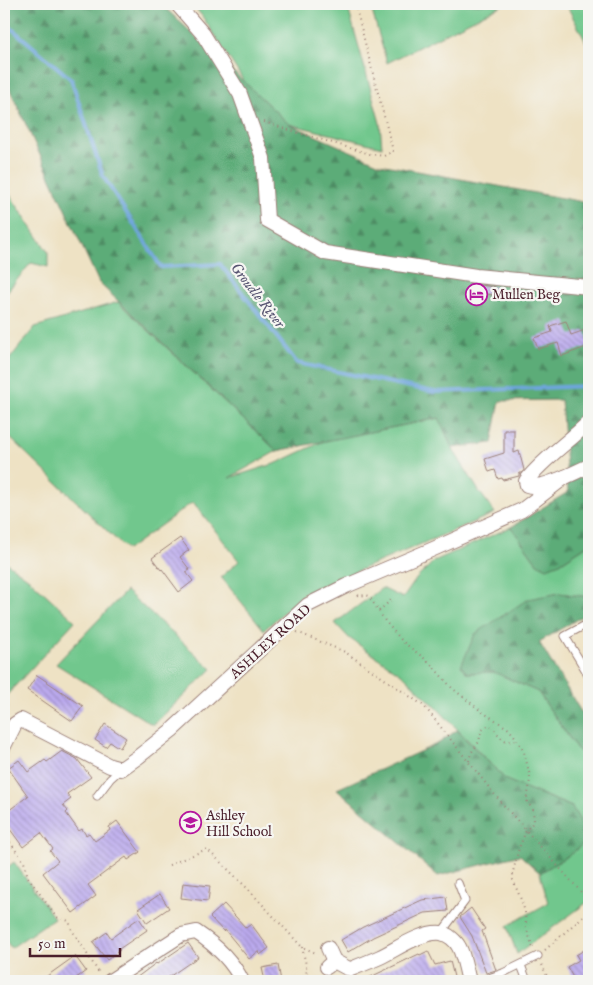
<svg xmlns="http://www.w3.org/2000/svg" width="593" height="985" viewBox="0 0 593 985" font-family="'IM FELL English',serif">
  <style>
    .green { fill: #71c78d; stroke: #5e735c }
    .forest { fill: url(#forest-firs); stroke: #536652 }
    .lines { fill: none; stroke-linecap: round; stroke-linejoin: round }
    .stream { stroke: #6ea5dc; stroke-width: 4 }
    .building { fill: url(#building-back-hatch) }
    .lane-casing { stroke: #9c8078; stroke-width: 9 }
    .street-casing { stroke: #9c8078; stroke-width: 16 }
    .path { stroke: #9c8078; stroke-width: 2; stroke-dasharray: 1 4; stroke-linecap: butt }
    .lane { stroke: #fff; stroke-width: 7 }
    .street { stroke: #fff; stroke-width: 14 }
    .labels { text-anchor: middle; stroke-width: 4.5; stroke-linejoin: round; paint-order: stroke }
    .poi-label { font-size: 14px; fill: #4a1f2b; stroke: #f6f6f2; text-anchor: start }
    .street-label { font-size: 14px; fill: #4a1f2b; stroke: #f6f6f2 }
    .water-label { font-size: 15px; font-style: italic; fill: #585572; stroke: #f6f6f2 }
  </style>
  <defs>
    <pattern id="forest-firs" width="22" height="20" patternUnits="userSpaceOnUse" patternTransform="scale(1.25)"><rect width="22" height="20" fill="#5cac78"/><path d="M5 1l3.5 6h-7zM16 11l3.5 6h-7z" fill="#4e8b63"/></pattern>
    <pattern id="building-back-hatch" width="6" height="6" patternUnits="userSpaceOnUse" patternTransform="scale(1.25)"><rect width="6" height="6" fill="#bae"/><path d="M-1 5l2 2M0 0l6 6M5-1l2 2" fill="none" stroke="#9a8ac1"/></pattern>
  </defs>
  <rect width="100%" height="100%" fill="#f6f6f2"/>
  <filter id="ink" filterUnits="userSpaceOnUse"><feTurbulence type="fractalNoise" baseFrequency=".02" numOctaves="2"/><feDisplacementMap in="SourceGraphic" scale="10" xChannelSelector="R" yChannelSelector="G"/><feConvolveMatrix kernelMatrix="1 2 1 2 8 2 1 2 1" color-interpolation-filters="sRGB"/></filter>
  <filter id="wash" filterUnits="userSpaceOnUse"><feTurbulence type="fractalNoise" baseFrequency=".0096" numOctaves="4" result="noise"/><feDisplacementMap in="SourceGraphic" scale="20" xChannelSelector="R" yChannelSelector="G"/><feGaussianBlur stdDeviation="1.12" result="paint"/><feColorMatrix in="noise" values="0 0 0 0 0 0 0 0 0 0 0 0 0 0 0 0 0 1.4 0 .05"/><feComposite in="paint" operator="in"/></filter>
  <g filter="url(#wash)">
    <rect width="100%" height="100%" fill="#eee2c4"/>
    <g class="green">
      <polygon points="192,4 347,4 380,123 382,147 289,124 245,83 202,16"/>
      <polygon points="370,4 504,4 387,63"/>
      <polygon points="566,4 589,4 589,48"/>
      <polygon points="4,186 48,252 48,267 31,263 5,294 5,329 4,332"/>
      <polygon points="118,302 277,451 229,478 277,463 324,441 440,418 452,448 479,491 495,513 305,593 264,630 221,577 239,561 193,502 127,550 4,432 4,366 35,327"/>
      <polygon points="511,527 537,563 560,563 589,544 589,597 559,593 467,673 494,672 538,692 577,749 589,759 589,901 517,954 507,926 548,903 540,873 572,853 572,807 506,780 436,707 404,676 349,638 335,623 382,588 403,598 417,578 434,561"/>
      <polygon points="4,561 29,579 75,621 5,697 8,708 4,717"/>
      <polygon points="126,591 212,669 153,725 56,664"/>
      <polygon points="14,862 54,918 11,948 4,938 4,870"/>
    </g>
    <g class="forest">
      <polygon points="4,4 161,4 289,124 380,164 589,203 589,544 560,563 547,568 537,563 511,527 568,492 561,400 500,401 492,443 452,448 439,418 277,451 99,283 4,77"/>
      <polygon points="559,593 589,597 589,612 539,642 589,725 589,759 577,749 538,692 494,672 467,673 461,666 475,634 528,599"/>
      <polygon points="457,730 506,780 572,807 583,826 584,843 572,853 540,873 520,855 438,876 337,789 439,743"/>
    </g>
    <g class="lines">
      <polyline class="stream" points="4,22 71,79 103,176 161,267 220,264 297,363 434,392 589,386"/>
    </g>
    <g id="blocks">
      <g class="building">
        <polygon points="471,284 495,287 494,295 470,292"/>
        <polygon points="566,321 571,335 585,330 589,343 589,346 562,356 558,343 538,349 534,338 552,332 550,326"/>
        <polygon points="504,430 514,430 514,453 519,451 524,470 522,473 519,473 519,476 503,480 502,478 498,479 495,470 489,472 485,459 504,453"/>
        <polygon points="180,538 189,550 180,557 190,570 186,572 193,581 179,592 162,569 161,570 152,558"/>
        <polygon points="37,675 83,706 72,721 27,690"/>
        <polygon points="105,724 126,738 120,748 110,742 106,747 95,740"/>
        <polygon points="62,751 77,759 91,777 67,794 71,799 63,805 68,811 66,813 79,831 82,829 86,835 89,833 95,841 110,830 109,827 117,821 140,852 128,860 126,857 88,885 96,896 73,913 43,873 58,861 50,851 53,849 41,833 23,847 4,821 4,814 28,796 8,768 19,760 28,772 45,760 47,762"/>
        <polygon points="183,883 210,886 208,901 181,898"/>
        <polygon points="160,894 169,908 147,923 138,909"/>
        <polygon points="446,897 448,911 425,913 373,937 348,952 341,940 363,927 422,900"/>
        <polygon points="224,904 246,928 251,924 269,948 260,955 259,951 249,959 225,930 224,932 210,917"/>
        <polygon points="471,908 485,929 482,931 496,970 486,973 472,936 460,917"/>
        <polygon points="139,918 147,930 119,949 120,950 107,960 93,942 107,932 111,938"/>
        <polygon points="188,943 198,957 163,981 132,981 156,963 157,964"/>
        <polygon points="589,947 589,981 575,981 567,967 579,960 576,955"/>
        <polygon points="428,951 435,965 450,961 455,981 362,981 419,954 420,955"/>
        <polygon points="75,956 86,971 72,981 40,981"/>
        <polygon points="278,965 281,981 265,981 262,968"/>
      </g>
    </g>
  </g>
  <g filter="url(#ink)">
    <use href="#blocks" fill-opacity="0" stroke="#9c8078" stroke-width="1"/>
    <g class="lines">
      <defs>
        <g id="lane">
          <polyline points="589,624 589,623 565,636 589,676"/>
          <polyline points="97,796 110,779 121,769"/>
          <polyline points="441,933 465,901 458,883"/>
          <polyline points="521,965 527,981"/>
          <polyline points="480,981 503,973 538,956"/>
        </g>
        <g id="street">
          <polyline points="177,4 203,34 240,94 263,158 267,220 325,253 476,276 589,287"/>
          <path d="M589 422C569 442 544 458 526 481L527 485C541 491 575 472 589 466"/>
          <polyline points="4,746 15,724 21,720 110,766 121,769 138,757 172,730 308,605 346,586 431,550 522,510 565,477"/>
          <polyline points="328,948 334,961"/>
          <path d="M327 967 334 961 347 968 351 969C361 965 371 961 380 957 397 949 422 931 441 933 448 934 456 941 459 947 464 956 466 971 469 981"/>
          <path d="M110 981 181 935 196 932C214 944 232 960 242 981"/>
        </g>
      </defs>
      <use href="#lane" class="lane-casing"/>
      <use href="#street" class="street-casing"/>
      <g class="path">
        <polyline points="264,122 289,130 370,154 384,156 393,151 355,4"/>
        <polyline points="358,595 359,596 366,595 369,596 385,621 403,642 429,662 452,688 481,711 509,729 516,738 524,752 530,776 529,790 526,800 533,810 534,821 526,831 519,848 513,872 513,880 522,902 525,912 526,927 533,948"/>
        <polyline points="379,611 392,599"/>
        <polyline points="297,632 345,652 424,706 499,800 589,901"/>
        <path d="M469 761 471 753 479 742 481 731 489 725C500 733 501 745 516 740"/>
        <polyline points="4,834 24,862 28,877 56,917 69,921 72,930 99,973"/>
        <polyline points="169,865 207,849 247,888 302,947 316,953"/>
        <polyline points="302,947 306,965 307,981"/>
        <polyline points="545,950 589,911"/>
        <polyline points="542,965 549,981"/>
      </g>
      <use href="#lane" class="lane"/>
      <use href="#street" class="street"/>
    </g>
  </g>
  <defs>
    <symbol id="hotel-ring" viewBox="-11 -11 22 22"><circle r="9.5" fill="#f6f6f2" stroke="#b5179e" stroke-width="1.5"/><path d="M-6-4.5h1.5V1H6V5H4.5V3h-9V5H-6ZM-4 0a1.8 1.8 0 1 1 3.6 0ZM.5 0V-2.5h3Q6-2.5 6 0Z" fill="#b5179e"/></symbol>
    <symbol id="school-ring" viewBox="-11 -11 22 22"><circle r="9.5" fill="#f6f6f2" stroke="#b5179e" stroke-width="1.5"/><path d="M0-5L7-2L0 1L-7-2ZM-4 1L0 2.5L4 1V4Q0 6-4 4Z" fill="#b5179e"/></symbol>
  </defs>
  <g fill-rule="evenodd">
    <use href="#hotel-ring" x="464" y="282" width="25" height="25"/>
    <use href="#school-ring" x="178" y="810" width="25" height="25"/>
  </g>
  <g class="labels">
    <g class="poi-label">
      <text x="492" y="299">Mullen Beg</text>
      <text x="206" y="820">Ashley<tspan x="206" dy="16">Hill School</tspan></text>
    </g>
    <g class="street-label">
      <text transform="translate(270 641) rotate(-42)" y="5">ASHLEY ROAD</text>
    </g>
    <g class="water-label">
      <text transform="translate(258 295) rotate(52)" y="5">Groudle River</text>
    </g>
  </g>
  <rect width="593" height="985" fill="none" stroke="#f6f6f2" stroke-width="20"/>
  <path d="M30 948v8h90v-8" fill="none" stroke="#4a1f2b" stroke-width="2.5"/>
  <text x="38" y="948" font-size="15" fill="#4a1f2b" stroke="#f6f6f2" stroke-width="4" paint-order="stroke">50 m</text>
</svg>
